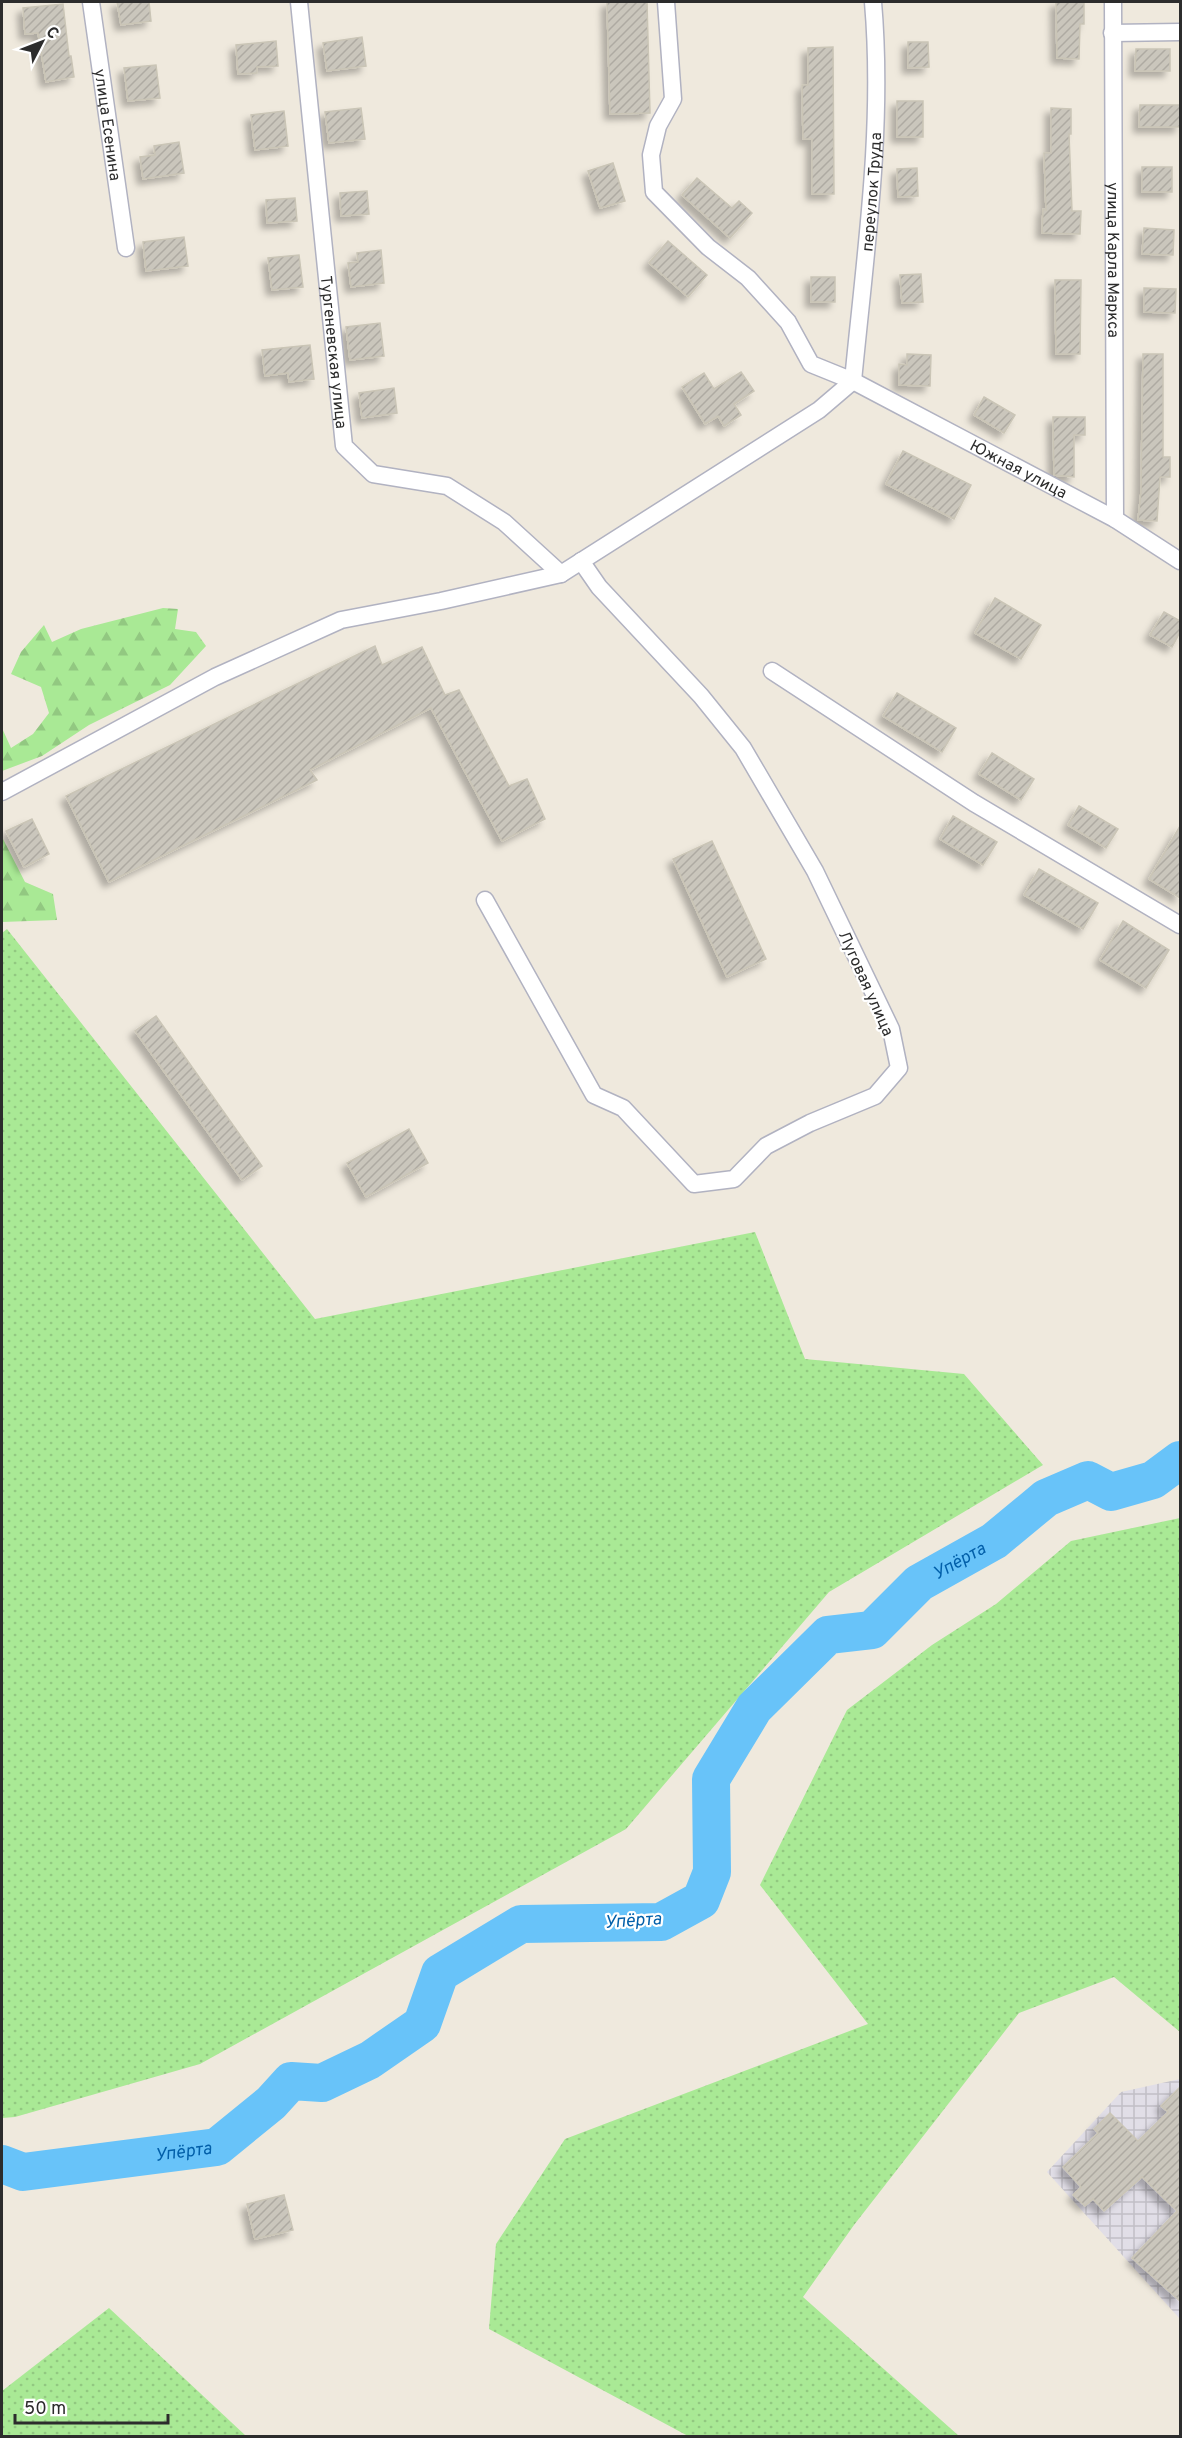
<svg xmlns="http://www.w3.org/2000/svg" width="1182" height="2438" viewBox="0 0 1182 2438" font-family="Overpass,sans-serif">
  <style>
    .industrial { fill: url(#industrial-grid) }
    .grass { fill: url(#grass-dots) }
    .forest { fill: url(#forest-firs) }
    .lines { fill: none; stroke-linecap: round; stroke-linejoin: round }
    .river { stroke: #68c3f9; stroke-width: 38 }
    .building { fill: url(#building-hatch); stroke: #cac5b6; stroke-width: 1.5; filter: url(#shadow) }
    .minor-casing { stroke: #b1b2c1; stroke-width: 19 }
    .minor { stroke: #fff; stroke-width: 16 }
    .labels { text-anchor: middle; stroke-width: 4.5; stroke-linejoin: round; paint-order: stroke }
    .street-label { font-size: 16px; fill: #2c2c2c; stroke: #fff }
    .water-label { font-size: 18px; font-style: italic; fill: #025fa9; stroke: #fff }
  </style>
  <defs>
    <pattern id="industrial-grid" width="8" height="8" patternUnits="userSpaceOnUse" patternTransform="scale(1.5)"><rect width="8" height="8" fill="#e1dee7"/><path d="M0 4h8M4 0v8" fill="none" stroke="#c1bfc6"/></pattern>
    <pattern id="grass-dots" width="8" height="8" patternUnits="userSpaceOnUse" patternTransform="scale(1.5)"><rect width="8" height="8" fill="#a9e995"/><path d="M2 2h.1M6 6h.1" fill="none" stroke="#92c881" stroke-width="1.8" stroke-linecap="round"/></pattern>
    <pattern id="forest-firs" width="22" height="20" patternUnits="userSpaceOnUse" patternTransform="scale(1.5)"><rect width="22" height="20" fill="#a9e995"/><path d="M5 1l3.5 6h-7zM16 11l3.5 6h-7z" fill="#92c881"/></pattern>
    <pattern id="building-hatch" width="6" height="6" patternUnits="userSpaceOnUse" patternTransform="scale(1.5)"><rect width="6" height="6" fill="#cac6bc"/><path d="M-1 1l2-2M0 6l6-6M5 7l2-2" fill="none" stroke="#aeaaa2"/></pattern>
    <filter id="shadow"><feDropShadow dx="-5.5" dy="5.5" stdDeviation="3" flood-color="#0004"/></filter>
  </defs>
  <rect width="100%" height="100%" fill="#efe9dd"/>
  <polygon class="industrial" points="1180,2079 1180,2319 1047,2172 1121,2092"/>
  <g class="grass">
    <polygon points="7,929 315,1319 755,1232 805,1359 964,1374 1043,1465 829,1592 626,1829 200,2064 15,2117 2,2118 2,933"/>
    <polygon points="1180,1518 1180,2032 1114,1977 1019,2013 854,2225 803,2297 959,2436 688,2436 489,2329 496,2244 565,2139 868,2024 760,1885 847,1710 932,1645 996,1604 1071,1541"/>
    <polygon points="109,2308 246,2436 2,2436 2,2391"/>
  </g>
  <g class="forest">
    <polygon points="163,608 178,609 175,629 196,632 206,646 170,685 89,725 42,756 2,771 2,728 11,748 33,734 49,713 41,687 11,674 21,652 44,625 52,642 81,629"/>
    <polygon points="2,837 25,882 53,894 57,920 2,922"/>
  </g>
  <g class="lines">
    <path class="river" id="s1" d="M2 2164 23 2172 217 2147 271 2103 291 2081 322 2083 370 2060 422 2024 440 1973 521 1924 661 1922 701 1900 712 1872 711 1779 754 1708 828 1635 872 1630 919 1583 994 1541 1046 1498 1088 1480 1111 1492 1153 1480 1180 1460"/>
  </g>
  <g class="building">
    <polygon points="117,2 149,2 151,21 121,25"/>
    <polygon points="607,2 647,2 650,113 610,114"/>
    <polygon points="1056,2 1084,2 1084,24 1080,24 1079,59 1057,58"/>
    <polygon points="63,4 69,56 71,56 74,77 46,82 38,33 25,34 23,8"/>
    <polygon points="362,37 366,66 327,71 323,43"/>
    <polygon points="276,41 278,66 257,67 257,73 238,74 236,45"/>
    <polygon points="908,42 928,42 929,67 908,68"/>
    <polygon points="833,47 834,194 812,194 812,139 803,139 802,85 808,85 808,48"/>
    <polygon points="1136,49 1170,49 1170,71 1135,71"/>
    <polygon points="156,65 160,98 128,101 124,68"/>
    <rect x="897" y="101" width="26" height="36"/>
    <polygon points="1140,105 1180,105 1180,127 1139,127"/>
    <polygon points="361,108 365,139 329,143 325,112"/>
    <polygon points="1051,108 1071,109 1071,134 1069,134 1072,211 1081,211 1080,234 1042,233 1043,209 1046,210 1044,153 1051,153"/>
    <polygon points="284,111 288,146 255,150 251,115"/>
    <polygon points="179,142 184,173 143,179 140,157 155,155 154,146"/>
    <polygon points="613,163 625,201 600,208 588,171"/>
    <rect x="1142" y="167" width="30" height="25"/>
    <polygon points="917,168 918,196 898,197 897,169"/>
    <polygon points="697,178 732,208 739,201 752,213 730,238 682,195"/>
    <polygon points="367,191 369,214 341,216 340,193"/>
    <polygon points="295,198 297,221 267,223 266,200"/>
    <polygon points="1144,228 1174,230 1173,255 1142,254"/>
    <polygon points="184,237 188,266 146,271 143,242"/>
    <polygon points="668,241 707,275 688,297 649,263"/>
    <polygon points="381,250 384,283 351,287 348,263 358,262 357,253"/>
    <polygon points="299,255 303,287 272,290 268,258"/>
    <polygon points="921,274 923,302 902,303 900,275"/>
    <rect x="811" y="277" width="24" height="25"/>
    <polygon points="1055,280 1081,280 1080,354 1056,354"/>
    <polygon points="1144,288 1176,289 1175,313 1144,312"/>
    <polygon points="380,323 384,356 350,360 346,327"/>
    <polygon points="310,345 314,379 289,382 288,373 265,376 262,350"/>
    <polygon points="907,354 931,355 930,386 899,385 899,364 907,365"/>
    <polygon points="1143,354 1163,354 1163,457 1170,457 1170,477 1160,477 1157,521 1138,520 1141,492"/>
    <polygon points="741,372 754,391 734,404 741,415 724,426 718,416 705,424 682,387 704,373 714,389"/>
    <polygon points="394,388 397,413 362,418 359,393"/>
    <polygon points="984,397 1015,415 1004,433 974,415"/>
    <polygon points="1053,417 1085,417 1085,435 1074,435 1074,477 1054,475"/>
    <polygon points="903,451 971,485 954,519 886,484"/>
    <polygon points="995,598 1041,625 1021,659 975,633"/>
    <polygon points="1164,612 1180,621 1180,632 1172,647 1150,635"/>
    <polygon points="375,646 382,665 422,647 445,695 459,690 509,786 527,779 545,819 502,841 431,708 310,770 317,780 109,882 66,796"/>
    <polygon points="897,693 956,728 942,752 883,716"/>
    <polygon points="992,753 1034,779 1021,800 979,774"/>
    <polygon points="1079,806 1118,829 1106,848 1068,825"/>
    <polygon points="953,816 997,842 983,865 940,839"/>
    <polygon points="32,819 49,854 24,867 6,831"/>
    <polygon points="1180,826 1180,898 1149,879"/>
    <polygon points="712,841 766,959 727,977 673,859"/>
    <polygon points="1039,869 1098,903 1083,929 1024,895"/>
    <polygon points="1123,921 1169,950 1146,988 1100,960"/>
    <polygon points="156,1016 262,1166 242,1180 135,1031"/>
    <polygon points="409,1129 428,1163 366,1197 347,1163"/>
    <polygon points="1180,2087 1180,2301 1132,2258 1177,2211 1142,2177 1104,2211 1093,2199 1085,2206 1073,2195 1081,2187 1063,2167 1098,2133 1094,2129 1110,2113 1138,2141 1168,2112 1161,2106"/>
    <polygon points="284,2195 293,2230 255,2239 247,2204"/>
  </g>
  <g class="lines">
    <defs>
      <g id="minor">
        <path id="s2" d="M91 2 126 248"/>
        <path id="s3" d="M299 2 344 446 373 474 447 486 504 522 561 574"/>
        <path id="s4" d="M666 2 673 99 658 126 651 155 654 192 708 247 748 278 788 322 811 364 853 381 1115 519 1180 561"/>
        <path id="s5" d="M1113 2 1115 519"/>
        <polyline points="1112,33 1180,32"/>
        <path id="s6" d="M853 381C865 255 884 128 873 2"/>
        <polyline points="772,671 974,803 1180,925"/>
        <polyline points="2,792 215,677 341,620 441,601 561,574 819,410 853,381"/>
        <polyline points="485,900 594,1095 623,1108 694,1184 734,1179 766,1146 810,1123 875,1096 899,1068 891,1029 815,871 743,748 701,696 599,587 581,561"/>
      </g>
    </defs>
    <use href="#minor" class="minor-casing"/>
    <use href="#minor" class="minor"/>
  </g>
  <g class="labels">
    <g class="street-label">
      <text dy="6" stroke="none"><textPath href="#s2" startOffset="124">улица Есенина</textPath></text>
      <text dy="6" stroke="none"><textPath href="#s6" startOffset="190">переулок Труда</textPath></text>
      <text dy="6" stroke="none"><textPath href="#s5" startOffset="258">улица Карла Маркса</textPath></text>
      <text dy="6" stroke="none"><textPath href="#s3" startOffset="352">Тургеневская улица</textPath></text>
      <text dy="6" stroke="none"><textPath href="#s4" startOffset="663">Южная улица</textPath></text>
      <text transform="translate(867 983) rotate(66)" y="6">Луговая улица</text>
    </g>
    <g class="water-label">
      <text dy="6" stroke="none"><textPath href="#s1" startOffset="1266">Упёрта</textPath></text>
      <text transform="translate(633 1920) rotate(-4)" y="6">Упёрта</text>
      <text dy="6" stroke="none"><textPath href="#s1" startOffset="184">Упёрта</textPath></text>
    </g>
  </g>
  <rect width="1182" height="2438" fill="none" stroke="#2c2c2c" stroke-width="6"/>
  <g transform="translate(42 42) rotate(48)" stroke="#ffffff" stroke-width="4.5" paint-order="stroke">
  <path d="M0-4.5L10 22L0 15L-10 22Z" fill="#2c2c2c"/>
  <text y="-9" font-size="16" font-weight="bold" text-anchor="middle" fill="#2c2c2c">С</text>
  </g>
  <path d="M15 2414v9h153v-9" fill="none" stroke="#2c2c2c" stroke-width="3"/>
  <text x="24" y="2414" font-size="18" fill="#2c2c2c" stroke="#ffffff" stroke-width="4.5" paint-order="stroke">50 m</text>
</svg>
